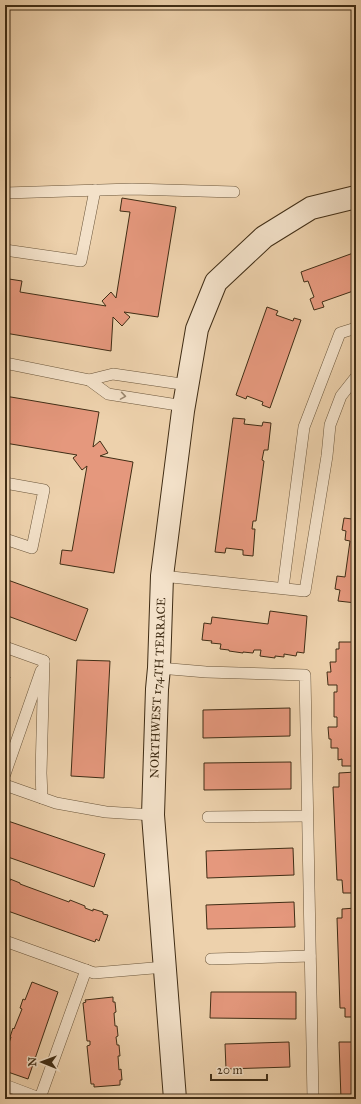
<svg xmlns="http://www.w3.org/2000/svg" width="361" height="1104" font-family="'IM FELL Great Primer',serif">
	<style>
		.building { fill: #e5987d; stroke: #402d15 }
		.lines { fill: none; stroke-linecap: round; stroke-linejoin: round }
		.lane-casing { stroke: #6b563b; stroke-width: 12 }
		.secondary-casing { stroke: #402d15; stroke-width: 24 }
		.lane { stroke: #f3e1c9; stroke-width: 11 }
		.secondary { stroke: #f3e1c9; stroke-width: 22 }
		.oneway { stroke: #9a876f }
		.labels { text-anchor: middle; stroke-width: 3; stroke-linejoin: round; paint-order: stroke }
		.street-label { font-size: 12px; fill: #402d15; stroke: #f3e1c9 }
	</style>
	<rect width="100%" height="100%" fill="#edd1ac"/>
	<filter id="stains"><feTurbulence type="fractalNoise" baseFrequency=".005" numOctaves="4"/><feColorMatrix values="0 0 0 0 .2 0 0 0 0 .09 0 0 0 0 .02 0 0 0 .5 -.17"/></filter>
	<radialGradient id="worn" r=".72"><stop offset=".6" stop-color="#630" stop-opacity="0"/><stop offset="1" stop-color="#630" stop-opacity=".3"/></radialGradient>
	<g class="building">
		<polygon points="346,5 356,5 356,8 346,6"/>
		<polygon points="122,198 176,207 158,317 124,312 130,317 122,326 113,317 111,351 5,333 5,300 9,279 22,281 20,292 106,306 102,301 111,292 116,298 130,212 120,211"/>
		<polygon points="356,252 356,290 322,302 324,307 314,310 310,299 314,297 308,281 304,282 301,272"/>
		<polygon points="267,307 278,311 276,315 293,321 294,318 301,320 270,408 262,405 263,402 247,396 246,399 236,395"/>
		<polygon points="5,396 99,412 93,447 100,441 108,453 100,456 133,462 114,573 60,564 62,550 72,551 87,466 82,470 73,458 77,455 5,443"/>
		<polygon points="233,418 245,419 244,424 262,426 263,422 271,423 268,450 264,450 262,460 264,461 256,521 253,521 252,529 255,529 253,556 243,555 243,550 226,548 225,553 215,552"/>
		<polygon points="356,492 356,603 338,601 340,590 335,589 337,576 345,577 350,541 345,540 346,531 342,530 344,518 352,519"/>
		<polygon points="5,579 88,609 76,641 5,615"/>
		<polygon points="270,611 307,616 304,653 297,652 296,656 284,654 284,657 275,656 275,658 260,656 261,650 254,650 253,653 243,652 243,653 229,651 229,650 220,649 221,644 211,643 212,641 202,640 204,623 211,624 212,617 268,624"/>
		<polygon points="339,642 355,642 356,648 356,766 342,766 342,759 338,760 338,748 331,748 331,739 329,739 328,727 337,727 337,717 334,717 334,692 337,692 337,685 328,685 327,672 331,672 330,662 336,662 336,649 339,649"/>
		<polygon points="77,660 110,661 104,778 71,776"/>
		<polygon points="5,675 10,677 5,692"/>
		<polygon points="290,708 290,736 203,738 203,710"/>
		<polygon points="291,762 291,789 204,790 204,763"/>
		<polygon points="356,772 356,893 343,893 342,880 337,880 333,787 339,787 339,773"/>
		<polygon points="5,820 105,854 94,887 5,856"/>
		<polygon points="293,848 294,875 207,878 206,851"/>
		<polygon points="5,879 10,881 10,879 20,883 20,884 69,902 70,900 85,906 85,908 93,911 93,909 103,912 103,914 108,915 99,941 96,939 95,942 5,910"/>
		<polygon points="294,902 295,927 207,929 206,905"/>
		<polygon points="356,908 356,1017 345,1017 345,1008 340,1008 337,918 342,918 342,909"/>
		<polygon points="5,972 9,973 5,983"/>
		<polygon points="32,982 58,992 28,1079 5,1071 5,1056 11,1037 10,1037 13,1028 14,1029 22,1009 20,1008 23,999 25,1000"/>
		<polygon points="211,992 296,992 296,1019 210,1018"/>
		<polygon points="113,997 113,1002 115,1002 116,1012 114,1013 115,1026 117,1026 118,1036 116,1037 117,1045 119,1045 120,1056 118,1056 119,1070 121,1069 122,1080 120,1080 120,1085 94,1087 94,1084 91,1084 87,1046 90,1045 90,1041 87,1041 83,1003 86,1002 85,1000"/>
		<polygon points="289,1042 290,1067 226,1069 225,1044"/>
		<polygon points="339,1042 356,1042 356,1099 341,1099"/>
	</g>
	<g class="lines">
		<g class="lane-casing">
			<g id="lane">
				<polyline points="5,193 132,189 234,192"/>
				<polyline points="5,250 81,261 95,190"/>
				<polyline points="5,363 89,380 108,394 184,406"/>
				<polyline points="89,380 113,374 188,385"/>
				<polyline points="5,483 44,490 32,548 5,539"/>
				<polyline points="162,576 305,591 327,456 330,425 341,396 356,377"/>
				<polyline points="283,588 304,427 340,333 356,328"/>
				<polyline points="5,647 44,661"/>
				<polyline points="159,668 206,672 305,675 313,1099"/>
				<polyline points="5,774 41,671"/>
				<polyline points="5,785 56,803 106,812 153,815"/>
				<polyline points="42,798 41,773 44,661"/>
				<polyline points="208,817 307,816"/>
				<polyline points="5,941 94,973 165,967"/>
				<polyline points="211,959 310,956"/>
				<polyline points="5,1085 42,1099"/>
				<polyline points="40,1098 86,970"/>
			</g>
		</g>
		<g class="secondary-casing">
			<g id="secondary">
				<path id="s1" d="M175,1099L153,815L157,689L159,668L162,576L183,411L197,329L216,282L264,237L311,208L356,197"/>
			</g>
		</g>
		<use href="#lane" class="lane"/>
		<use href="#secondary" class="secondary"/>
	</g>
	<defs><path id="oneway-chevron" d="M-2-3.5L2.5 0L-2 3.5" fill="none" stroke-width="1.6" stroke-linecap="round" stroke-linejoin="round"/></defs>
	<use class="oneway" href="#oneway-chevron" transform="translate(123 396) rotate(9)"/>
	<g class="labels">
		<g class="street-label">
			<text dy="4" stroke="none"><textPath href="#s1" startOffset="412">NORTHWEST 174TH TERRACE</textPath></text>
		</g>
	</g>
	<rect width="361" height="1104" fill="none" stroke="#edd1ac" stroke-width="20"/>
	<rect x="6" y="6" width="349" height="1092" fill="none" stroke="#402d15" stroke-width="2"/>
	<rect x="10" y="10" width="341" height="1084" fill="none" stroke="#402d15"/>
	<g transform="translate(42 1062) rotate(271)" stroke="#f3e1c9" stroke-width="3" paint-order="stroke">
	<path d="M0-3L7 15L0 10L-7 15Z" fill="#402d15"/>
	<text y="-6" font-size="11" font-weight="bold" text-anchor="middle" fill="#402d15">N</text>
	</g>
	<path d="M211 1074v6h56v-6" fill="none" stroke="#402d15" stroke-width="2"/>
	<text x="217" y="1074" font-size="12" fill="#402d15" stroke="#f3e1c9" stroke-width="3" paint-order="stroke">20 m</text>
	<rect width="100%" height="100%" filter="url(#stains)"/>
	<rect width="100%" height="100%" fill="url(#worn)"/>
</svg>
